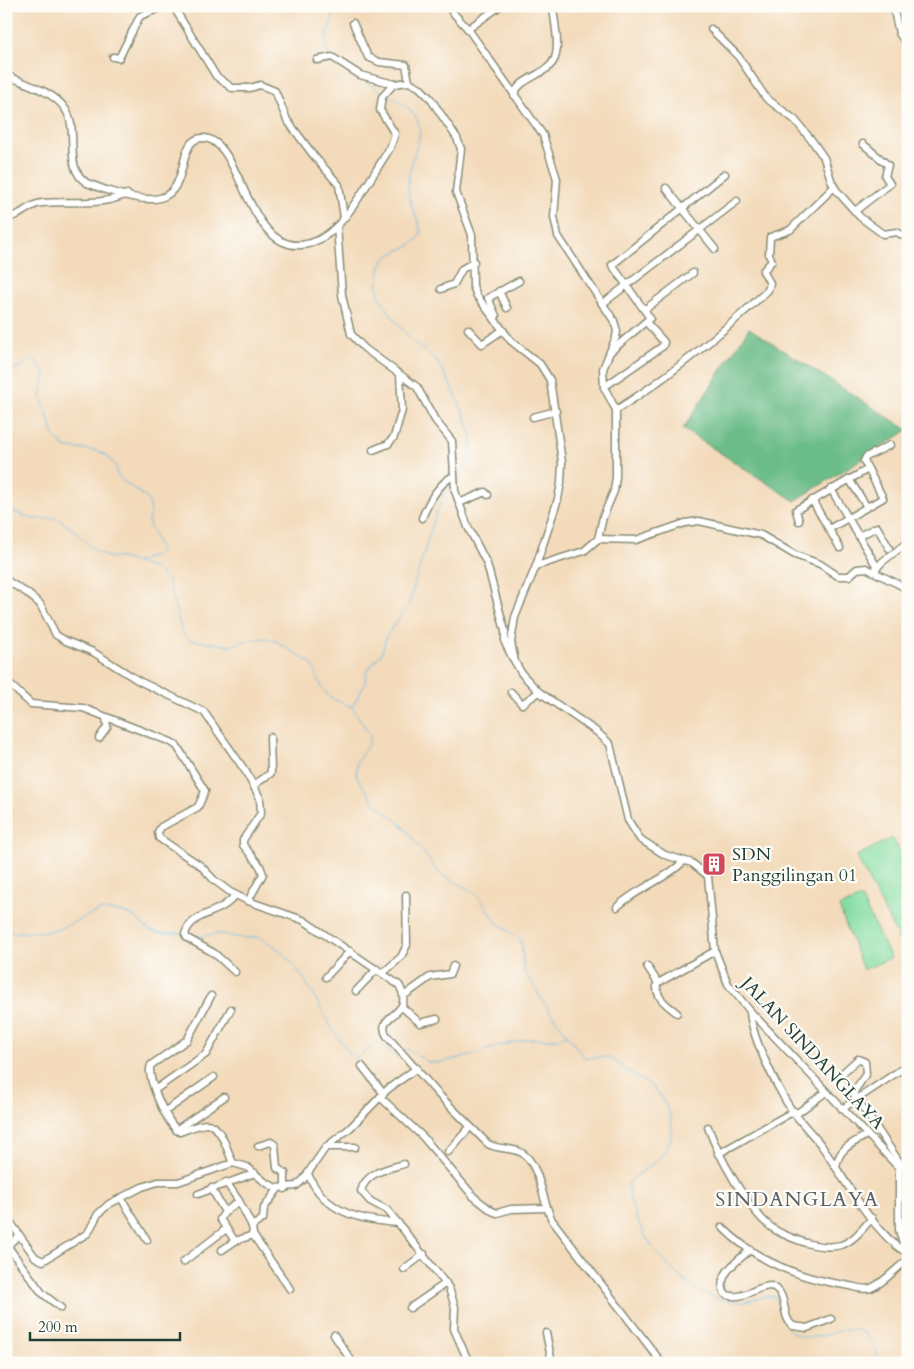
<svg xmlns="http://www.w3.org/2000/svg" width="914" height="1369" font-family="Cardo,serif">
	<style>
		.green { fill: #84dda2; stroke: #528d6b }
		.forest { fill: #6bbc88; stroke: #457c5e }
		.lines { fill: none; stroke-linecap: round; stroke-linejoin: round }
		.stream { stroke: #69bbe5; stroke-width: 1 }
		.minor-casing { stroke: #898c77; stroke-width: 9 }
		.minor { stroke: #fff; stroke-width: 6 }
		.labels { text-anchor: middle; stroke-width: 4.5; stroke-linejoin: round; paint-order: stroke }
		.poi-label { font-size: 18px; fill: #1f3d34; stroke: #fdfcf7; text-anchor: start }
		.street-label { font-size: 18px; fill: #1f3d34; stroke: #fdfcf7 }
		.quarter-label { font-size: 20px; letter-spacing: 1px; fill: #5c6268; stroke: #fdfcf7 }
	</style>
	<rect width="100%" height="100%" fill="#fdfcf7"/>
	<filter id="ink" filterUnits="userSpaceOnUse"><feTurbulence type="fractalNoise" baseFrequency=".02" numOctaves="2"/><feDisplacementMap in="SourceGraphic" scale="10" xChannelSelector="R" yChannelSelector="G"/><feConvolveMatrix kernelMatrix="1 2 1 2 8 2 1 2 1" color-interpolation-filters="sRGB"/></filter>
	<filter id="wash" filterUnits="userSpaceOnUse"><feTurbulence type="fractalNoise" baseFrequency=".0096" numOctaves="4" result="noise"/><feDisplacementMap in="SourceGraphic" scale="20" xChannelSelector="R" yChannelSelector="G"/><feGaussianBlur stdDeviation="1.12" result="paint"/><feColorMatrix in="noise" values="0 0 0 0 0 0 0 0 0 0 0 0 0 0 0 0 0 1.4 0 .05"/><feComposite in="paint" operator="in"/></filter>
	<g filter="url(#wash)">
		<rect width="100%" height="100%" fill="#f3daba"/>
		<g class="green">
			<polygon points="892,838 908,863 908,957 856,856"/>
			<polygon points="861,898 891,958 863,970 839,907"/>
		</g>
		<polygon class="forest" points="749,328 908,430 795,501 683,429"/>
		<g class="lines">
			<g class="stream">
				<polyline points="328,55 325,41 337,6"/>
				<polyline points="334,62 383,93"/>
				<path d="M387,95C445,124 408,143 408,189C408,204 419,218 421,233C411,256 382,244 379,275C378,281 377,288 379,294C380,302 407,336 414,343C421,348 429,352 435,359C446,372 472,426 472,442C471,455 465,471 457,480"/>
				<polyline points="6,364 13,369 24,365 30,359 37,362 45,373 41,397 55,438 66,448 94,450 106,455 116,466 117,474 123,481 144,496 149,502 151,512 148,521 160,550 156,555 137,562"/>
				<path d="M6,509L33,519L56,518L71,528L96,551L107,557L122,558L155,569L168,581L182,633L189,640L232,646L245,641L265,638L276,641L312,664L322,688L330,698L352,707L370,735L369,743L357,762L356,775L374,802L404,827L439,873L477,894L497,923L521,940L524,971L548,1009L584,1057C592,1059 595,1056 603,1057C612,1057 622,1067 629,1072C636,1078 645,1081 652,1087C670,1103 679,1132 664,1153C654,1165 640,1172 628,1182C630,1234 685,1303 741,1302C753,1302 762,1295 775,1296C780,1307 783,1327 793,1333C824,1352 865,1297 880,1363"/>
				<polyline points="352,707 364,686 367,671 381,654 387,635 408,606 435,516 445,494 453,485"/>
				<polyline points="6,933 54,931 101,910 121,912 134,916 150,931 160,933 184,933"/>
				<path d="M188,934C203,938 201,936 214,934C228,933 241,941 257,937C294,950 312,994 330,1025C337,1037 346,1048 355,1059L379,1042L396,1057L400,1054"/>
				<polyline points="403,1051 407,1049 428,1062 437,1063 474,1055 495,1047 528,1039 556,1039 567,1035"/>
				<polyline points="6,1350 16,1363"/>
			</g>
		</g>
	</g>
	<g filter="url(#ink)">
		<g class="lines">
			<g class="minor-casing">
				<g id="minor">
					<polyline points="173,6 216,76 232,88 250,88 260,85 275,91 287,120 314,156 339,185 344,218"/>
					<polyline points="447,6 468,29 543,135 557,179 554,217 558,236 614,321 617,331 616,337 603,369 604,387 616,410 616,477 614,491 603,517 598,539 584,551 536,566"/>
					<polyline points="893,6 899,33 908,46"/>
					<polyline points="353,23 368,57 379,62 406,65 409,82"/>
					<polyline points="468,29 500,6"/>
					<polyline points="711,29 738,56 766,98 795,120 813,142 824,158 832,183 837,191 860,217 883,234 897,232 908,239"/>
					<polyline points="113,57 119,58 140,16 165,6"/>
					<polyline points="317,60 332,57 360,75 394,84"/>
					<path d="M6,75C25,84 50,90 63,106C82,128 61,167 87,183C104,190 142,203 160,198C191,190 176,139 202,138C241,136 245,249 301,245C314,244 327,236 337,226C355,208 375,171 390,148L395,134L380,110L382,97L394,84L409,82L419,87L430,98L457,138L461,149L456,192L472,235L473,286L477,296L511,341L540,364L550,380L562,462L561,483L558,499L536,566L515,617L511,642L515,662L522,674L539,692L597,732L610,744L628,820L640,839L665,855L692,863L708,876L715,951L728,984L750,1011L899,1168V1230L908,1260C895,1268 886,1282 871,1288C864,1291 853,1286 845,1285C798,1278 756,1261 722,1227"/>
					<path d="M514,95C520,76 548,76 555,58C560,43 554,22 553,6"/>
					<polyline points="666,188 715,249"/>
					<polyline points="855,211 890,184 885,176 888,165 863,144"/>
					<path d="M6,216C21,219 27,204 42,203C71,200 100,207 127,194"/>
					<polyline points="337,226 342,295 351,334 364,348 417,387 435,420 452,441 455,491 468,527 487,564 505,631 505,643 513,659"/>
					<polyline points="441,289 454,284 462,269 474,262"/>
					<polyline points="499,291 507,308"/>
					<polyline points="602,304 737,201"/>
					<polyline points="644,310 693,273"/>
					<polyline points="495,318 496,316 488,298 519,281"/>
					<polyline points="468,329 482,344 503,330"/>
					<polyline points="610,352 650,318 612,265 725,174"/>
					<polyline points="604,387 663,346 664,342 646,322"/>
					<path d="M616,410C671,376 721,334 768,290L770,283L763,271L772,261L769,255L770,237L790,230L834,187"/>
					<polyline points="533,417 556,411"/>
					<polyline points="373,450 388,444 394,437 402,410 400,375"/>
					<polyline points="849,479 867,507"/>
					<polyline points="831,489 877,567"/>
					<polyline points="812,500 840,548"/>
					<polyline points="459,503 485,492 488,495"/>
					<path d="M422,518C428,503 437,485 453,476"/>
					<polyline points="799,521 796,510 868,469"/>
					<polyline points="829,529 883,498 864,461 866,457 890,445"/>
					<polyline points="859,536 877,527 889,548"/>
					<polyline points="598,539 636,540 685,523 699,521 761,535 795,555 820,564 838,576 849,576 857,569 866,568 908,589"/>
					<polyline points="876,569 882,562 908,542"/>
					<polyline points="6,580 27,593 40,604 56,635 66,641 93,652 139,681 204,712 246,772 260,798 261,813 243,840 243,845 260,866 263,874 248,901"/>
					<path d="M6,681L31,704L83,708L171,742L177,746L205,791L198,807L161,827L158,832L159,838L201,866L214,880L230,892L248,901L303,920L399,985C417,1017 373,1013 387,1036L439,1095L488,1144C498,1150 512,1147 522,1153C540,1164 542,1201 552,1220L662,1363"/>
					<polyline points="511,692 522,704 539,692"/>
					<polyline points="99,738 107,727 106,717"/>
					<polyline points="254,785 271,773 270,737"/>
					<path d="M617,907C637,888 664,881 684,861"/>
					<polyline points="647,966 658,983 715,951"/>
					<path d="M235,972L214,953L187,938L185,934C192,911 222,915 235,895"/>
					<polyline points="383,973 401,957 407,945 406,895"/>
					<polyline points="326,977 350,951"/>
					<path d="M657,983C655,998 667,1005 677,1013"/>
					<polyline points="356,991 377,969"/>
					<polyline points="405,995 430,977 450,974 453,966"/>
					<path d="M211,996L187,1040L151,1065C145,1075 168,1127 180,1132C188,1129 199,1124 207,1124C221,1124 228,1153 233,1163"/>
					<polyline points="402,1007 420,1023 437,1019"/>
					<path d="M750,1011C751,1036 774,1081 787,1103C796,1118 810,1131 821,1145C843,1176 873,1232 904,1251"/>
					<polyline points="362,1066 383,1093"/>
					<polyline points="838,1077 858,1059 865,1062 866,1074 853,1093 902,1166"/>
					<polyline points="156,1089 206,1054 231,1009"/>
					<polyline points="380,1097 423,1137 474,1197 492,1211 497,1213 511,1209 546,1208"/>
					<polyline points="842,1109 908,1065"/>
					<polyline points="164,1112 214,1077"/>
					<polyline points="796,1114 826,1092"/>
					<path d="M708,1127C718,1155 748,1210 771,1227C781,1235 795,1239 806,1243C817,1246 830,1248 841,1245C854,1241 863,1228 872,1218"/>
					<polyline points="176,1130 224,1097"/>
					<polyline points="258,1146 271,1142 275,1145 277,1168 285,1173 285,1189"/>
					<polyline points="326,1147 355,1147"/>
					<polyline points="448,1152 470,1127"/>
					<polyline points="718,1154 794,1111"/>
					<path d="M836,1167C839,1148 851,1144 867,1135"/>
					<path d="M308,1174C325,1213 359,1220 398,1223L449,1288L455,1307L454,1329L469,1363"/>
					<polyline points="226,1182 239,1201"/>
					<polyline points="211,1188 225,1212 239,1201 252,1226 253,1235 290,1289"/>
					<polyline points="198,1194 255,1173"/>
					<polyline points="121,1198 147,1240"/>
					<polyline points="225,1212 220,1219 235,1241 253,1235"/>
					<polyline points="6,1216 35,1257 43,1261 88,1233 98,1214 109,1204 142,1187 158,1182 178,1182 233,1163 247,1167 265,1182 276,1188 296,1186 303,1180 326,1147 350,1128 388,1089 417,1068"/>
					<path d="M398,1223L387,1210L370,1201L361,1191C366,1172 387,1169 404,1164"/>
					<polyline points="252,1226 263,1219 264,1208 278,1189"/>
					<polyline points="19,1236 10,1243 9,1248 42,1293 61,1308"/>
					<polyline points="222,1250 235,1241"/>
					<path d="M749,1251C737,1261 715,1276 725,1294C742,1302 755,1286 771,1286C789,1292 780,1316 793,1326L807,1328L831,1319"/>
					<polyline points="183,1262 226,1229"/>
					<polyline points="404,1269 424,1254"/>
					<polyline points="410,1308 446,1283"/>
					<polyline points="546,1333 552,1363"/>
					<polyline points="334,1335 353,1363"/>
				</g>
			</g>
			<use href="#minor" class="minor"/>
		</g>
	</g>
	<defs>
		<g id="building-square" transform="scale(1.25)"><rect x="-9" y="-9" width="18" height="18" rx="4" fill="#d1495b" stroke="#fdfcf7"/><path d="M-4-6H4V6H1V3H-1V6H-4ZM-2.5-4.3h1.7v1.8h-1.7ZM.8-4.3h1.7v1.8H.8ZM-2.5-1h1.7V.8h-1.7ZM.8-1h1.7V.8H.8Z" fill="#fff"/></g>
	</defs>
	<g fill-rule="evenodd">
		<use href="#building-square" x="714" y="864"/>
	</g>
	<g class="labels">
		<g class="poi-label">
			<text x="732" y="860">SDN<tspan x="732" dy="21">Panggilingan 01</tspan></text>
		</g>
		<g class="street-label">
			<text transform="translate(813 1053) rotate(47)" y="6">JALAN SINDANGLAYA</text>
		</g>
		<g class="quarter-label">
			<text x="797" y="1206">SINDANGLAYA</text>
		</g>
	</g>
	<rect width="914" height="1369" fill="none" stroke="#fdfcf7" stroke-width="25"/>
	<path d="M30 1332v8h150v-8" fill="none" stroke="#1f3d34" stroke-width="2.5"/>
	<text x="38" y="1332" font-size="15" fill="#1f3d34" stroke="#fdfcf7" stroke-width="4" paint-order="stroke">200 m</text>
</svg>
